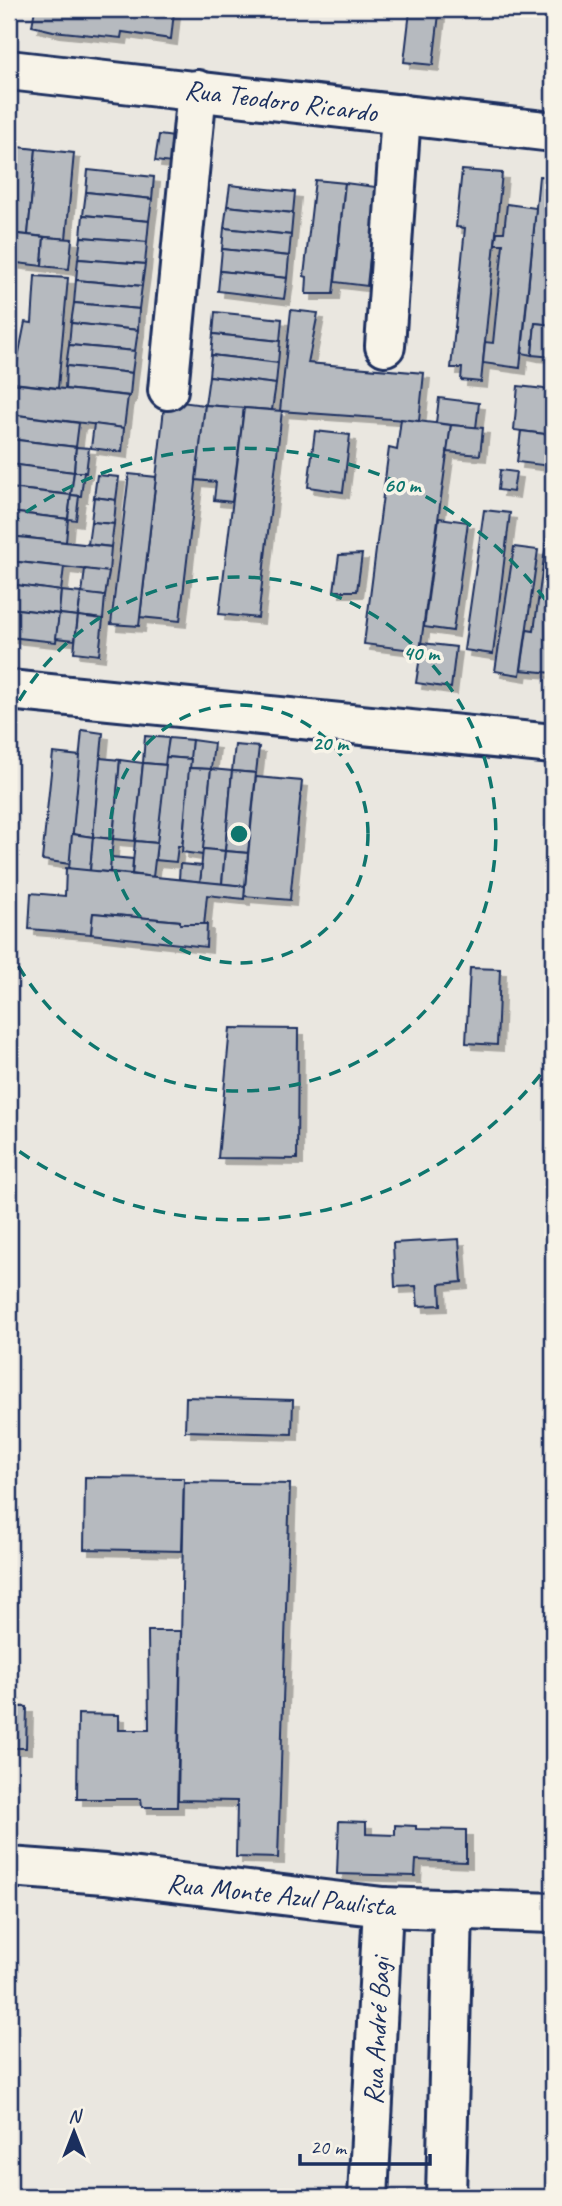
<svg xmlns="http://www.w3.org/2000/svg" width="562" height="2206" font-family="Caveat,sans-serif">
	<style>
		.building { fill: #b6babf; stroke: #1b2f5e; stroke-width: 2; filter: url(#shadow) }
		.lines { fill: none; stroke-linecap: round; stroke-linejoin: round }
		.minor-casing { stroke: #1b2f5e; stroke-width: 44 }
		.minor { stroke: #f7f3e8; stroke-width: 38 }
		.ring { fill: none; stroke: #0f766e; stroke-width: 3.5; stroke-dasharray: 12 9 }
		.labels { text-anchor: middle; stroke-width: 7; stroke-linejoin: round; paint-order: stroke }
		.street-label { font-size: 28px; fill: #1b2f5e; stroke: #f7f3e8 }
		.centre { fill: #0f766e; stroke: #f7f3e8; stroke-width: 3.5 }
		.ring-label { font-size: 21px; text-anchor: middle; font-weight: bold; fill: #0f766e; stroke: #f7f3e8; stroke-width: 7; stroke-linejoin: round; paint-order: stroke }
	</style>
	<defs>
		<filter id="shadow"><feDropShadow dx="6" dy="6" stdDeviation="0" flood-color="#0004"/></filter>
	</defs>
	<rect width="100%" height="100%" fill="#eae7e0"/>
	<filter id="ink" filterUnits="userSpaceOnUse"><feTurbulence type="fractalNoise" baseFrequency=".0143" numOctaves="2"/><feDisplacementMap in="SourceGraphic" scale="14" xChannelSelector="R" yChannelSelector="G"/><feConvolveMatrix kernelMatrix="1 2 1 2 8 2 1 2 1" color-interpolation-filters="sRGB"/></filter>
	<g filter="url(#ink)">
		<g class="building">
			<polygon points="35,9 147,9 174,12 171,39 122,32 121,38 53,31 32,26"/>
			<polygon points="410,11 439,14 433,65 404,62"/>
			<polygon points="159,135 182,138 179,164 155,161"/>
			<polygon points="9,146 36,149 28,235 9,233"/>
			<polygon points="36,149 74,153 66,239 28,235"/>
			<polygon points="88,170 154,177 152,199 86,192"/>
			<polygon points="462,170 502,173 481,382 461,380 462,368 451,368 465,228 456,227"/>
			<polygon points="539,176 553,177 553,325 535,323 532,355 522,353"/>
			<polygon points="315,180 345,183 333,294 306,294 307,277 304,276"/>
			<polygon points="345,183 376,187 374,211 381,212 378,240 372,239 367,286 335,282"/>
			<polygon points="230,185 295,192 293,213 227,206"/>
			<polygon points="86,192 152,199 149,221 83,215"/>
			<polygon points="507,204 536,208 520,368 483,363 485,342 493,343 503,244 495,244 497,232 504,232"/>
			<polygon points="227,206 293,213 291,235 224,228"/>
			<polygon points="83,215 149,221 147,242 81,237"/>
			<polygon points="224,228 291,235 289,256 222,249"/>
			<polygon points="9,233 44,237 42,266 9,262"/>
			<polygon points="44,237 72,239 69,269 42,266"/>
			<polygon points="81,237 147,242 145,264 78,259"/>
			<polygon points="222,249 289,256 287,278 220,271"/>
			<polygon points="78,259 145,264 142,286 76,280"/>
			<polygon points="220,271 287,278 284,299 218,291"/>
			<polygon points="35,276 68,278 58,388 13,383 25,322 32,323"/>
			<polygon points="76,280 142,286 139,309 74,303"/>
			<polygon points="74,303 139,309 138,330 71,323"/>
			<polygon points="291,310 318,313 308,363 424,373 419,421 280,411"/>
			<polygon points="215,312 282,319 280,341 213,334"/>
			<polygon points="71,323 138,330 135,351 69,345"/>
			<polygon points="535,323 553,325 553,357 532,355"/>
			<polygon points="213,334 280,341 278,363 211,355"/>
			<polygon points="69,345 135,351 132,373 66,366"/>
			<polygon points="211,355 278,363 276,384 209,376"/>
			<polygon points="66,366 132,373 130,396 65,389"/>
			<polygon points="209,376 276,384 272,410 205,405"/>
			<polygon points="9,383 128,396 124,428 9,414"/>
			<polygon points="518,386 553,390 553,435 514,430"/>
			<polygon points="439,398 479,403 476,428 436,423"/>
			<polygon points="165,400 205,405 180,621 140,617"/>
			<polygon points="205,405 244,408 232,502 214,500 216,482 196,480"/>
			<polygon points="244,408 282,411 258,618 219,614"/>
			<polygon points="9,414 79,423 76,447 9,439"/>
			<polygon points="401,419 451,425 420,651 364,644 389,448 397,450"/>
			<polygon points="94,424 124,428 122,452 91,448"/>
			<polygon points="451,425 483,428 480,455 447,452"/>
			<polygon points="315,431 350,435 343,492 308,487"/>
			<polygon points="521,431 553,435 550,466 517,462"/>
			<polygon points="9,439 76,447 74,472 9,464"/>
			<polygon points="76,447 89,448 86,473 74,472"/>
			<polygon points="9,464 74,472 71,495 9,488"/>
			<polygon points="500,470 516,472 513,492 498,490"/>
			<polygon points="74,472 84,472 81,496 71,495"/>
			<polygon points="129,474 156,477 139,626 111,624"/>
			<polygon points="97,475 119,477 116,500 94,497"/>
			<polygon points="9,488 71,495 68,519 9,512"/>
			<polygon points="71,495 79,496 76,520 68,519"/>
			<polygon points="94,497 116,500 114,524 91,522"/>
			<polygon points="552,498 553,673 521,670 527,630 534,631"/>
			<polygon points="484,510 510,513 493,654 464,650"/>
			<polygon points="9,512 68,519 66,542 9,536"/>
			<polygon points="439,518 468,522 453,631 424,627"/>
			<polygon points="91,522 114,524 111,547 88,544"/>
			<polygon points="9,536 111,547 109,572 9,561"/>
			<polygon points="514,547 538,550 520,675 495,671"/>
			<polygon points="362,554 357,591 334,591 339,555"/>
			<polygon points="9,561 64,567 61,591 9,584"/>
			<polygon points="85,569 109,572 105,596 82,594"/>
			<polygon points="9,584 61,591 59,614 9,608"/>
			<polygon points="61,591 81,593 78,616 59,614"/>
			<polygon points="81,593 105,596 103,619 78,616"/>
			<polygon points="9,608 59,614 56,642 9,637"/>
			<polygon points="59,614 78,616 75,640 56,638"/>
			<polygon points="78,616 103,619 99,655 74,652"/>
			<polygon points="422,643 456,647 451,688 416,683"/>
			<polygon points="82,730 103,733 93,837 72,834"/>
			<polygon points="145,736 169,738 166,765 143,763"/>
			<polygon points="169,738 192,740 191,759 166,757"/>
			<polygon points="192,740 214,743 211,769 189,768"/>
			<polygon points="235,745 259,747 256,773 232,771"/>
			<polygon points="53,753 80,756 70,864 42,860"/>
			<polygon points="166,757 191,759 182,846 178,846 176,862 155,860"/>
			<polygon points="100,758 120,760 113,839 93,837"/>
			<polygon points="120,760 143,763 135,841 113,839"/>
			<polygon points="143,763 166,765 157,843 135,841"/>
			<polygon points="189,768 211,769 203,855 182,852"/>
			<polygon points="211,769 232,771 225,851 203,849"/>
			<polygon points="232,771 256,773 248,853 225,851"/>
			<polygon points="256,777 302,781 290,900 244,896"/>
			<polygon points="72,834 93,837 90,871 69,869"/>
			<polygon points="93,837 113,839 110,872 90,871"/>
			<polygon points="135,841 157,843 153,877 132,874"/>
			<polygon points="203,849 225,851 222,884 200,882"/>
			<polygon points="225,851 248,853 245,886 222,884"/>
			<polygon points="111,857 133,859 132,874 110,872"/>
			<polygon points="180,864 202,866 200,882 179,879"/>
			<polygon points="66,868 245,886 244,899 207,895 204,926 180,924 180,921 93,913 91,934 29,929 31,893 65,896"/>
			<polygon points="93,913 180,921 180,924 207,924 206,947 91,934"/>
			<polygon points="553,932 553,994 549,994"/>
			<polygon points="470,968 500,969 497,1045 466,1043"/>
			<polygon points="549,994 553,994 553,1058 545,1058"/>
			<polygon points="230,1028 298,1029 297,1159 218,1158"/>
			<polygon points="459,1239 462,1282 440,1284 441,1305 418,1306 416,1286 395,1287 393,1243"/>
			<polygon points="186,1397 293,1400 292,1434 185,1431"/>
			<polygon points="85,1477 184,1478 182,1551 84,1549"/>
			<polygon points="184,1482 290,1484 278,1858 236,1857 237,1801 178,1800"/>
			<polygon points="148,1631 181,1631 177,1807 142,1807 141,1799 77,1799 78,1714 119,1715 119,1730 149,1730"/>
			<polygon points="9,1694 13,1694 13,1700 19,1700 18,1707 27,1707 26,1748 9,1748"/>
			<polygon points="339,1821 366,1822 366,1834 395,1835 395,1825 416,1826 416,1829 466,1830 466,1862 416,1860 415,1876 337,1874"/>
		</g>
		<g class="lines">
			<g class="minor-casing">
				<g id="minor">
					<polyline points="9,70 553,132"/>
					<polyline points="385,346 401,114"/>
					<polyline points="168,390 197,90"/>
					<polyline points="9,690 553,744"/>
					<polyline points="9,1867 105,1874 383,1907 553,1913"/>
					<polyline points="368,2197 383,1907"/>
					<polyline points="446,2197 453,1909"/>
				</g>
			</g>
			<use href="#minor" class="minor"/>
		</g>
	</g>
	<g class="ring">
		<circle cx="239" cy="834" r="129"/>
		<path d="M9 719A257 257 0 1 1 9 949"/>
		<path d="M553 1058A386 386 0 0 1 9 1144M9 524A386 386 0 0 1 553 610"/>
	</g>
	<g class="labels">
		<g class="street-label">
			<text transform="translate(281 100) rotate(7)" y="10">Rua Teodoro Ricardo</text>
			<text transform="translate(281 1894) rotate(6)" y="10">Rua Monte Azul Paulista</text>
			<text transform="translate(376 2031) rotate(-87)" y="10">Rua André Bagi</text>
		</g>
	</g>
	<circle cx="239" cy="834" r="10" class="centre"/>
	<g class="ring-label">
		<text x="402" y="492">60 m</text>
		<text x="421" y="660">40 m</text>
		<text x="330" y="750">20 m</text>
	</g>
	<rect width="562" height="2206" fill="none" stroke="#f7f3e8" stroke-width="35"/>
	<rect x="18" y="18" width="527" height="2171" fill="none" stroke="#1b2f5e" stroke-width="2.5" filter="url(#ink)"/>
	<g transform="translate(74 2132)" stroke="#f7f3e8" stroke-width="5" paint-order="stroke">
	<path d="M0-5L12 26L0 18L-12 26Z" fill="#1b2f5e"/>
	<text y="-10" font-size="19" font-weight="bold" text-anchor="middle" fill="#1b2f5e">N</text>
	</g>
	<path d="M300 2154v10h130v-10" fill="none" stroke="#1b2f5e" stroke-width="3.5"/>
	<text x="310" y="2154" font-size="21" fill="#1b2f5e" stroke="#f7f3e8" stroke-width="5" paint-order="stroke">20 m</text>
</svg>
